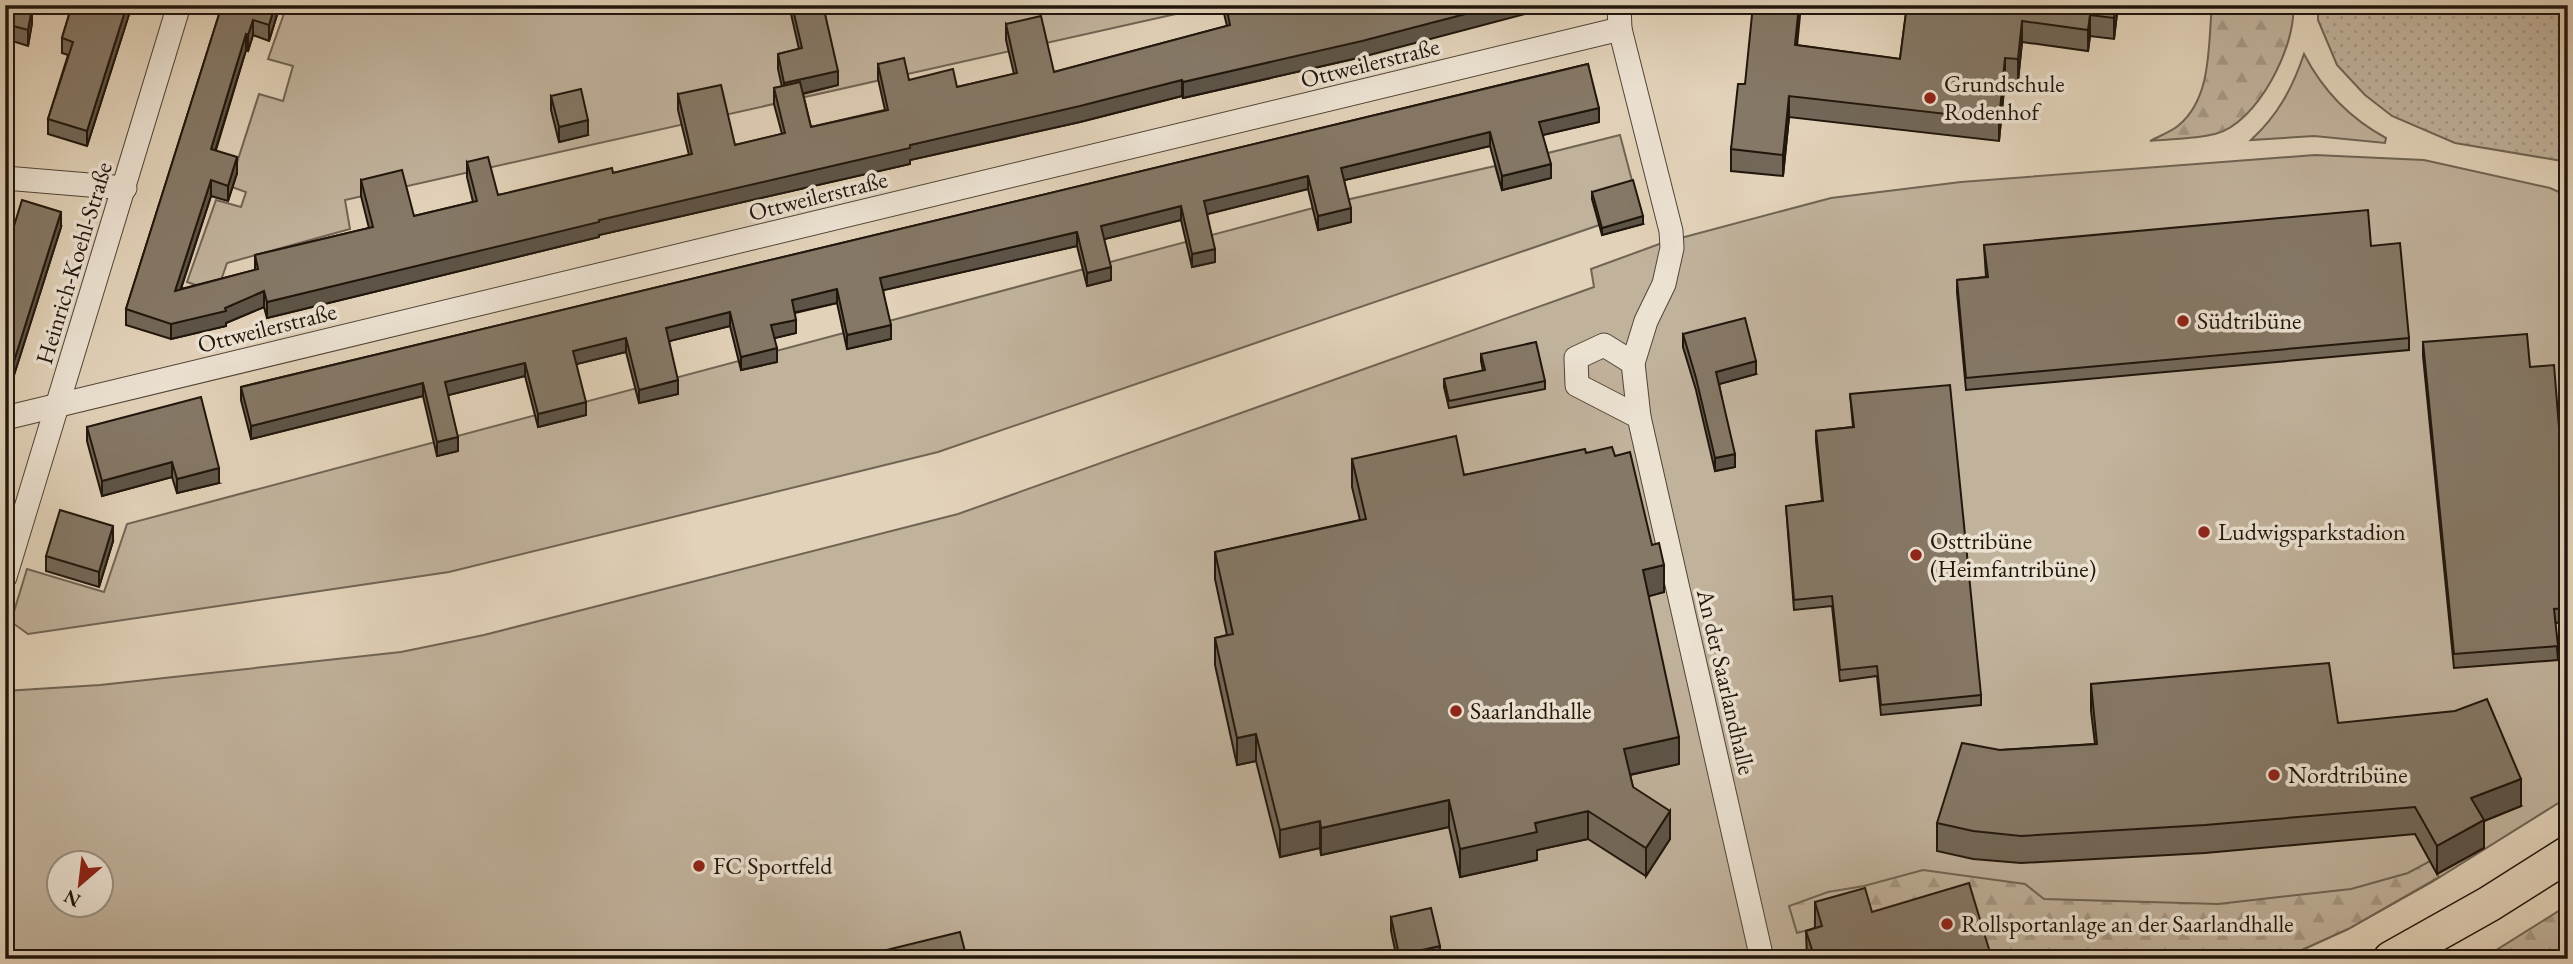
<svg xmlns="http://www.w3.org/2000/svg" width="2573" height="964" font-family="'EB Garamond',serif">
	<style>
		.green { fill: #c1b29c; stroke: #706454; stroke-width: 2; fill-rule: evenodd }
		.forest { fill: url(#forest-firs); stroke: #706454; stroke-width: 2 }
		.park { fill: url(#park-dots); stroke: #706454; stroke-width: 2 }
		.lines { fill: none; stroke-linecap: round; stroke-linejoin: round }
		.street-casing { stroke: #504537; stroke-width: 25 }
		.primary-casing { stroke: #20160c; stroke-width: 38 }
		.street { stroke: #ece2d2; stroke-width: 23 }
		.primary { stroke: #e2d2b9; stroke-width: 35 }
		.wall { fill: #726758; stroke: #20160c; stroke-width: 2 }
		.shaded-wall { fill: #5d5447; stroke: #20160c; stroke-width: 2 }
		.building { fill: #857866; stroke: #20160c; stroke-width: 2 }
		.poi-dot { fill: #8f2418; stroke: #ece2d2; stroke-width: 2.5 }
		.labels { text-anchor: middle; stroke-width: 7; stroke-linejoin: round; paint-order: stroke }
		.street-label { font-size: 24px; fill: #20160c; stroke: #ece2d2 }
		.poi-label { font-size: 24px; fill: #20160c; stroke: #ece2d2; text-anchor: start }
	</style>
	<defs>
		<pattern id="forest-firs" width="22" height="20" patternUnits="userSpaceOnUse" patternTransform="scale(1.75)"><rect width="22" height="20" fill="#c1b29c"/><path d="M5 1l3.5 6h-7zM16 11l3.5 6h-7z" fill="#a69885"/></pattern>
		<pattern id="park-dots" width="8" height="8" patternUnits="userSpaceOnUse" patternTransform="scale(1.75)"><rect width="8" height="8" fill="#c1b29c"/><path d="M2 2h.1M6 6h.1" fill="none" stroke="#a69885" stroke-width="1.8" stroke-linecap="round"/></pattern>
	</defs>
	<rect width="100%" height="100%" fill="#e2d2b9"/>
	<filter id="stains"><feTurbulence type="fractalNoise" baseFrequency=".00286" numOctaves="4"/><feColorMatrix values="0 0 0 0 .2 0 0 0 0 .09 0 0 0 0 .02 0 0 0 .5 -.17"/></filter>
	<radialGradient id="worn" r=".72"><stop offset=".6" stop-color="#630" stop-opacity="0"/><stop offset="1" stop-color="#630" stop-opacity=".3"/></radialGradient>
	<g class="green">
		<polygon points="287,5 1216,5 345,200 350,229 227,263 217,292 187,282 216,200 241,207 246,192 232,187 234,172 259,94 283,101 293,66 268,59"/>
		<path d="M2304,54C2323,91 2349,118 2386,138L2385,143L2314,136L2251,140C2278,115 2292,89 2304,54Z"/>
		<polygon points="1620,135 1640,211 938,452 449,572 28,634 14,624 12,618 27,569 104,592 127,524 1313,208 1318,229 1346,200 1495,166 1502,190 1544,154"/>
		<path d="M2315,155L2424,160L2550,188L2568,196V797L2432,882L2348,929L2282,959H5V691L100,685L401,652L484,635L958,514L1594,287L1591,269L1662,243L1831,198L1961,182ZM60,862H102V904H60Z"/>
	</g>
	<g class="forest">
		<path d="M2212,5H2293C2297,45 2257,124 2215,134C2194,139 2171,139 2150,141C2159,136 2171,132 2179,125C2212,97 2208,46 2212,5Z"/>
		<polygon points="2430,861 2439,877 2348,929 2282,959 1984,959 1964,888 1797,933 1789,906 1828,892 1864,886 1923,870 2025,884 2044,899 2218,904 2351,889 2408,873"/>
		<polygon points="2568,905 2568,959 2482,959"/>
	</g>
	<polygon class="park" points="2318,5 2568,5 2568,162 2455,143 2392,116 2365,95 2337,65 2318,20"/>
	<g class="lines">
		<g class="street-casing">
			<g id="street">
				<polyline points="1619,5 1620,29 1671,231 1672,248 1664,284 1646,321 1633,363 1639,417 1762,959"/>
				<polyline points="5,178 125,188"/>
				<polyline points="1633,363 1604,345 1576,358 1577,385 1639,417"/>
				<polyline points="5,418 1620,29"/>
				<polyline points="5,577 179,5"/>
			</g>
		</g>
		<g class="primary-casing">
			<polyline id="primary" points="2391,959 2489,904 2568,854"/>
		</g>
		<use href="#street" class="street"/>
		<use href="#primary" class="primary"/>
	</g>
	<g class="wall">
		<polygon points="5,5 32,23 28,46 6,39"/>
		<polygon points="72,5 132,5 87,146 48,134 48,119 68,55 62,53 62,38"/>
		<polygon points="222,5 280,5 269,41 253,35 248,51 246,50 216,150 237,173 228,201 211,196 181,289 255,270 255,255 369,228 361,196 361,180 414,216 473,202 467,177 467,162 498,195 613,173 689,155 678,110 678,94 735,145 782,134 774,104 774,88 782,87 778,69 778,54 799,49 789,5 823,5 838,85 803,94 811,127 885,110 878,79 878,64 909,80 957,87 1014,74 1006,40 1006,24 1054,72 1227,26 1222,5 1279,5 1281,13 1362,57 1183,98 1182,96 1080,122 910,160 910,164 599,235 599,237 267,318 264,307 226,323 226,326 171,339 126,325 126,309"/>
		<polygon points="1907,5 2118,5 2114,39 2090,36 2088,51 2022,42 2018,81 2005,79 1999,141 1789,117 1783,176 1731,171 1731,149 1745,84 1797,45 1900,59"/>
		<polygon points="1588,64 1599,122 1542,135 1551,178 1502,190 1490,146 1344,180 1351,222 1318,230 1308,189 1207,214 1215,262 1192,267 1181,220 1104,239 1111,280 1087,286 1077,246 883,290 891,339 847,349 837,303 795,313 796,333 774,338 777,362 741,370 730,326 669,341 678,394 639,403 626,352 576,364 586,415 538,427 525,376 448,395 458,451 437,456 423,396 251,439 241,400 241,387"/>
		<polygon points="5,95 11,110 9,139 5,138"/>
		<polygon points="551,96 588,135 559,142 551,110"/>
		<polygon points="1592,192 1643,224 1602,235 1592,199"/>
		<polygon points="61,227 14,375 5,372 5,255"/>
		<polygon points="1984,245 2371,246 2409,338 2409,350 1966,390 1957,292 1957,280 1986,277"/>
		<polygon points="1683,334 1756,374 1719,384 1735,467 1715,471 1696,390 1683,347"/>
		<polygon points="2423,342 2530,367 2568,510 2568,622 2555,623 2558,660 2454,668 2423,356"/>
		<polygon points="1481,354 1545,381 1545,389 1449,408 1444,387 1444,379 1483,371 1481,361"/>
		<polygon points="1850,394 1981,695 1981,705 1881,715 1877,676 1840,681 1832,606 1794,610 1786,506 1822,501 1816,441 1816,431 1853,427"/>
		<polygon points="87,427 219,483 177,493 172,477 102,496 87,441"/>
		<polygon points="1586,453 1615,456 1652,545 1664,592 1648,596 1679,764 1630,775 1633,787 1670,839 1646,876 1588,839 1537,850 1537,860 1460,877 1449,827 1321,855 1320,848 1280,857 1256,761 1237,765 1215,665 1215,638 1227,635 1215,579 1215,552 1360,520 1352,487 1352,459 1464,475"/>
		<polygon points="113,541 99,587 46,571 46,556"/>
		<polygon points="2091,684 2338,723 2521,806 2484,821 2484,848 2437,874 2415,834 2205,853 2021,863 1973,859 1937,851 1937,823 2000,750 2095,744 2091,711"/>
		<polygon points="1815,902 1992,959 1807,959 1806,931 1815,928"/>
		<polygon points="1391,917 1440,959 1397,959 1391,931"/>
	</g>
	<g class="shaded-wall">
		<polygon points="127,5 132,5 87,146 87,131"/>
		<polygon points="275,5 280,5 269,41 269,25"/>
		<polygon points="1500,5 1559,5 1362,57 1183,98 1183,82"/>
		<polygon points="1799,5 1801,5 1795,67 1795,45"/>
		<polygon points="2116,5 2118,5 2114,39 2114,18"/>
		<polygon points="32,8 32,23 28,46 28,30"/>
		<polygon points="2090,15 2090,36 2088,51 2088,30"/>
		<polygon points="253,20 253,35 248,51 248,35"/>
		<polygon points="2022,21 2022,42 2018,81 2018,59"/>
		<polygon points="246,34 246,50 211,164 211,149"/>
		<polygon points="2005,58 2005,79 1999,141 1999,120"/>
		<polygon points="838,71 838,85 784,98 784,83"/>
		<polygon points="1182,80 1182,96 1080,122 910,160 910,164 599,235 599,237 267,318 267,302 599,220 910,145"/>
		<polygon points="11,96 11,110 9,139 9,124"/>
		<polygon points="1789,96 1789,117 1783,176 1783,155"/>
		<polygon points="1599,108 1599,122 1539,136 1539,122"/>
		<polygon points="588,120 588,135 559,142 559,127"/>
		<polygon points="1490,132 1490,146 1341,181 1341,168"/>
		<polygon points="237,157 237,173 228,201 228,186"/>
		<polygon points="1551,164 1551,178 1502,190 1502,176"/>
		<polygon points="1308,176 1308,189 1204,215 1204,201"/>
		<polygon points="211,180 211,196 175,306 175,291"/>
		<polygon points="1181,206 1181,220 1101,240 1101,226"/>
		<polygon points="1351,208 1351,222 1318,230 1318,216"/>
		<polygon points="61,212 61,227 14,375 14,361"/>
		<polygon points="1643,216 1643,224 1602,235 1602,228"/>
		<polygon points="1077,232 1077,246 880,291 880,278"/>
		<polygon points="1215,249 1215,262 1192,267 1192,254"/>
		<polygon points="1111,267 1111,280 1087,286 1087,273"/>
		<polygon points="837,289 837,303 792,313 792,300"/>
		<polygon points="264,291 264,307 226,323 226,326 171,339 171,324 225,308"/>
		<polygon points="730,312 730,326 666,342 666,328"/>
		<polygon points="796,320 796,333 771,339 771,325"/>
		<polygon points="891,325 891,339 847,349 847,335"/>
		<polygon points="626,338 626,352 573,365 573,351"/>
		<polygon points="777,348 777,362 741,370 741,357"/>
		<polygon points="1756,361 1756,374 1716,385 1716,372"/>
		<polygon points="525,363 525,376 445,396 445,382"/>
		<polygon points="678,380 678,394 639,403 639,390"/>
		<polygon points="423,383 423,396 251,439 251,426"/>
		<polygon points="586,402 586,415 538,427 538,414"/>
		<polygon points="458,437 458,451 437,456 437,442"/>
		<polygon points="1735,454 1735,467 1715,471 1715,458"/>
		<polygon points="172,462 172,477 102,496 102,481"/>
		<polygon points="219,468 219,483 177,493 177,479"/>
		<polygon points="113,526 113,541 99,587 99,572"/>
		<polygon points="1664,565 1664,592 1643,598 1643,570"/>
		<polygon points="1256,734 1256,761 1237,765 1237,738"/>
		<polygon points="1679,737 1679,764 1624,776 1624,749"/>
		<polygon points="2521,779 2521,806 2484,821 2484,848 2437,874 2437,846 2471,798"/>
		<polygon points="1449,800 1449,827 1321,855 1321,828"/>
		<polygon points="1588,811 1588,839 1537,850 1537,860 1460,877 1460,849 1535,823"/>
		<polygon points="1670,811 1670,839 1646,876 1646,848"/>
		<polygon points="1320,821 1320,848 1280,857 1280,830"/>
		<polygon points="1440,946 1440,959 1399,959 1399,955"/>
	</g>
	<g class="building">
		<polygon points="5,5 24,5 32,8 28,30 6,24 5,27"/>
		<polygon points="72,5 127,5 87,131 48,119 73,42 62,38"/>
		<polygon points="222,5 275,5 269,25 253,20 248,35 246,34 211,149 237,157 228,186 211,180 175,291 258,269 255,255 373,227 361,180 402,170 414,216 477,201 467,162 488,157 498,195 612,168 613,173 692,154 678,94 721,85 735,145 785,133 774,88 800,82 811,127 888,110 878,64 904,58 909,80 953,69 957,87 1017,73 1006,24 1041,16 1054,72 1230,25 1226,5 1279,5 1281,13 1321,5 1500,5 1362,41 1183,82 1182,80 1080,106 910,145 910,148 599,220 599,222 267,302 264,291 225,308 226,311 171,324 126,309"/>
		<polygon points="792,5 823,5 838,71 784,83 778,54 802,48"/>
		<polygon points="1753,5 1799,5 1795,45 1900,59 1907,5 2116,5 2114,18 2090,15 2088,30 2022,21 2018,59 2005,58 1999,120 1789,96 1783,155 1731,149 1738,84 1745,84"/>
		<polygon points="1588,64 1599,108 1539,122 1551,164 1502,176 1490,132 1341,168 1351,208 1318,216 1308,176 1204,201 1215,249 1192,254 1181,206 1101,226 1111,267 1087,273 1077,232 880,278 891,325 847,335 837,289 792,300 796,320 771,325 777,348 741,357 730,312 666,328 678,380 639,390 626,338 573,351 586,402 538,414 525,363 445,382 458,437 437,442 423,383 251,426 241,387"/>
		<polygon points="581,89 588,120 559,127 551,96"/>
		<polygon points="5,95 11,96 9,124 5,124"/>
		<polygon points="1633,180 1643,216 1602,228 1592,192"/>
		<polygon points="22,200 61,212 14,361 5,358 5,255"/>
		<polygon points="2368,210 2371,246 2400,243 2409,338 1966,378 1957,280 1988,277 1984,245"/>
		<polygon points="1745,318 1756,361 1716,372 1735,454 1715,458 1696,378 1683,334"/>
		<polygon points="2527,334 2530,367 2554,365 2565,502 2567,502 2568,510 2568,608 2554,609 2558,646 2454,654 2423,342"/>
		<polygon points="1536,342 1545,381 1449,401 1444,379 1485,370 1481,354"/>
		<polygon points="1950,385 1981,695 1881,705 1877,666 1840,670 1832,596 1794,600 1786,506 1823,501 1816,431 1854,427 1850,394"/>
		<polygon points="201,397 219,468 177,479 172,462 102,481 87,427"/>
		<polygon points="1456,436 1464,475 1585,449 1586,453 1612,447 1615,456 1630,452 1652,545 1659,543 1664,565 1643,570 1679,737 1624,749 1633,787 1670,811 1646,848 1588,811 1535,823 1537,832 1460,849 1449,800 1321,828 1320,821 1280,830 1256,734 1237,738 1215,638 1233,634 1215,552 1366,519 1352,459"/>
		<polygon points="60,510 113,526 99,572 46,556"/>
		<polygon points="2329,663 2338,723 2455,711 2487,699 2521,779 2471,798 2484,820 2437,846 2415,807 2205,825 2021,836 1973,831 1937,823 1962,743 2000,750 2097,744 2091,684"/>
		<polygon points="1969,883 1992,959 1815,959 1806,931 1822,926 1815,902 1865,888 1872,912"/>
		<polygon points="1431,908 1440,946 1399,955 1391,917"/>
		<polygon points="960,932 967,959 850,959"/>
	</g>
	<g class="poi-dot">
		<circle cx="1930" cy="98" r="7"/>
		<circle cx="2183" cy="321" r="7"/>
		<circle cx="2204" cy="532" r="7"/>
		<circle cx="1916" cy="555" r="7"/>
		<circle cx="1456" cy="711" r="7"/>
		<circle cx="2274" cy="775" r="7"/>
		<circle cx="699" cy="866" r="7"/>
		<circle cx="1947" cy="924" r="7"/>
	</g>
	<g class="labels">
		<g class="street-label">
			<text transform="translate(1370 63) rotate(-14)" y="8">Ottweilerstraße</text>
			<text transform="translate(818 196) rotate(-14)" y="8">Ottweilerstraße</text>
			<text transform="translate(74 263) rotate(-73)" y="8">Heinrich-Koehl-Straße</text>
			<text transform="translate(267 328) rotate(-14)" y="8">Ottweilerstraße</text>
			<text transform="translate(1726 682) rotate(77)" y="8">An der Saarlandhalle</text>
		</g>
		<g class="poi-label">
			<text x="1944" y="92">Grundschule<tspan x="1944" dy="28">Rodenhof</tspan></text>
			<text x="2197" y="329">Südtribüne</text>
			<text x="2218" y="540">Ludwigsparkstadion</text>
			<text x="1930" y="549">Osttribüne<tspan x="1930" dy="28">(Heimfantribüne)</tspan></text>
			<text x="1470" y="719">Saarlandhalle</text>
			<text x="2288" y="783">Nordtribüne</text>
			<text x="713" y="874">FC Sportfeld</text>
			<text x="1961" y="932">Rollsportanlage an der Saarlandhalle</text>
		</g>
	</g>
	<rect width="2573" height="964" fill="none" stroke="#e2d2b9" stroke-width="28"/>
	<rect x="7" y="7" width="2559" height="950" fill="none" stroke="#20160c" stroke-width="3.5"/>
	<rect x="14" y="14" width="2545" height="936" fill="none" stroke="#20160c" stroke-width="2"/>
	<g transform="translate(80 884) rotate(208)"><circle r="33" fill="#ece2d2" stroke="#9a9083" stroke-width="2"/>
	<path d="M0-5L12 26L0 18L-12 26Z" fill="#8f2418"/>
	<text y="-10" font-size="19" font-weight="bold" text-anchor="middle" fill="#20160c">N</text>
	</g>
	<rect width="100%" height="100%" filter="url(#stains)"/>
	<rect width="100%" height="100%" fill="url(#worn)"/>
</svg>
